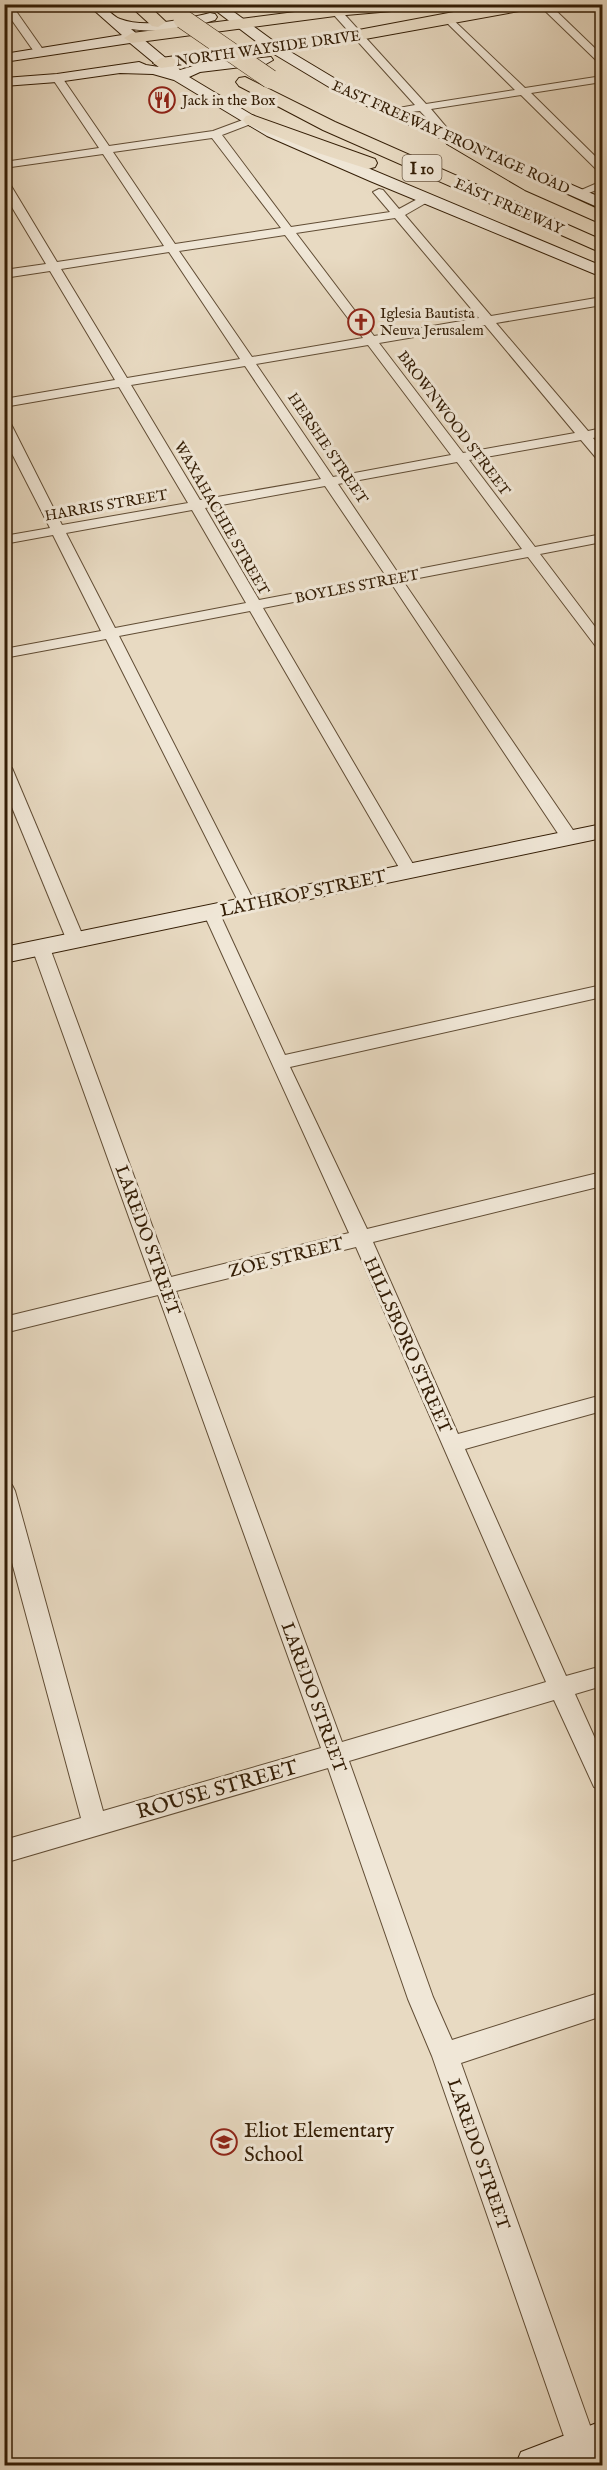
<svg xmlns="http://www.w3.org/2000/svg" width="607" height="2470" font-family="'IM FELL English',serif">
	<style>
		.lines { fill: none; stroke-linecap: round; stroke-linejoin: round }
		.street-casing { stroke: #614d35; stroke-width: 2 }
		.secondary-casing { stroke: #341e06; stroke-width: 2 }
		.primary-casing { stroke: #341e06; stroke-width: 2 }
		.highway-casing { stroke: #341e06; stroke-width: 2 }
		.street { fill: #f0e7d7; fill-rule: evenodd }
		.secondary { fill: #f0e7d7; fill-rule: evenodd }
		.primary { fill: #e8dac2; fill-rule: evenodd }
		.highway { fill: #e8dac2; fill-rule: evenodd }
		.highway-bridge-casing { stroke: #341e06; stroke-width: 20; stroke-linecap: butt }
		.highway-bridge { stroke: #e8dac2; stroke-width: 19 }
		.shaded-wall { fill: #665a49; stroke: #341e06; stroke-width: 1.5 }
		.building { fill: #928068; stroke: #341e06; stroke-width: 1.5 }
		.labels { text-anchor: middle; stroke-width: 6; stroke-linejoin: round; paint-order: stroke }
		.far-street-label { font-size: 15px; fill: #341e06; stroke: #f0e7d7 }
		.far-poi-label { font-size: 15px; fill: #341e06; stroke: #f0e7d7; text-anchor: start }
		.shield { fill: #f0e7d7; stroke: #6c5a45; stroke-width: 1.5 }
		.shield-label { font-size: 16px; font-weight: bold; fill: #341e06 }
		.street-label { font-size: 18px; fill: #341e06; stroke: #f0e7d7 }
		.near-street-label { font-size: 21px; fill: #341e06; stroke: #f0e7d7 }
		.near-poi-label { font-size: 21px; fill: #341e06; stroke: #f0e7d7; text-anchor: start }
	</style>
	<rect width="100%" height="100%" fill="#e8dac2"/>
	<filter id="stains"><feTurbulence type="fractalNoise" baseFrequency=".00333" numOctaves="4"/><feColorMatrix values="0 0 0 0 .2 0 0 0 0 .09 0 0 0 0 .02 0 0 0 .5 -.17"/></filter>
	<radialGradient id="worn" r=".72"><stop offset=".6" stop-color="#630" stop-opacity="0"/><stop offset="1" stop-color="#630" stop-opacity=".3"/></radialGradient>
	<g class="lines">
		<g class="street-casing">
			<g id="street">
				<polygon points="4,4 11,4 44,51 43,53 35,53 4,9"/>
				<polygon points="324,4 335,4 426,104 515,90 443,19 443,15 447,14 525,88 602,76 602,82 531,93 602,163 602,172 598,171 521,95 431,109 447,128 442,131 438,130 420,111 388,114 388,110 415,105"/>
				<polygon points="538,4 549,4 602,55 602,63 598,62"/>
				<path d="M57,75L61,76L109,146L213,131L248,118H256V122L222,135L291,227L390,212L373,192L379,189L383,190L399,209L423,196H431V200L405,215L491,316L602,297V305L496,323L588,431L602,428V436L593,438L602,448V460L597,459L581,440L469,460L535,547L602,534V542L540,554L602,636V649L597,648L528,557L403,581L575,833L577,837L575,841H563L391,583L263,608L417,871L415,875H403L401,871L250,611L119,636L256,905L254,909H242L240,905L106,639L4,658V649L101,631L53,535L4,544V536L50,528L4,438V420L11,424L62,525L188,503L119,387L4,407V399L115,380L50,271L4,278V270L46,264L4,194V181L10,184L57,262L164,246L103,154L4,168V162L99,148L52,78ZM212,138L281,228L175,244L113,152ZM395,218L479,318L374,336L296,233ZM285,235L363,338L252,357L179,251ZM169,252L240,359L127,378L61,269ZM485,325L575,433L463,453L379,343ZM368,345L451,455L333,477L256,364ZM245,366L321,479L200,500L131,385ZM457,462L522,549L398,573L338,484ZM325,486L386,576L259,600L205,508ZM192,510L246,603L115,628L66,533Z"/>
				<polygon points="602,181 602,188 578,197 572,194"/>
				<polygon points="4,763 12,768 85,941 82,945 70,945 67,941 4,788"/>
				<path d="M211,906L217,908L219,912L285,1055L602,985V997L290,1067L367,1229L602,1172V1186L373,1242L458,1434L602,1395V1411L465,1449L566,1676L602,1666V1686L575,1694L602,1754V1790L594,1787L554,1700L349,1761L433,1997L452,2040L602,1992V2016L461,2063L598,2448L593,2458L583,2463L573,2458L568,2448L432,2056L408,1999L328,1768L4,1863V1840L81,1818L4,1533V1482L12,1485L15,1491L103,1811L321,1748L158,1295L4,1333V1317L152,1281L32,948L35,944H47L50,948L171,1277L349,1233L203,912L205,908ZM356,1247L546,1682L342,1742L176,1291Z"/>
			</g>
		</g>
		<g class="secondary-casing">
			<g id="secondary">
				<path d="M87,4H102C107,9 114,17 120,19C146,29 185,19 210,13L215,14L217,17L215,20C187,29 160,33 131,29L180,70L200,64L271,57L273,60L266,64L200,72L189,77L277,130L602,266V277L370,181L267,136L174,80L153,74L120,73L57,82L4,86V78L57,74L139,62L146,65L159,67L130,43L4,62V54L122,35Z"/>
				<polygon points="207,4 223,4 279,45 354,90 602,198 602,209 344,96 269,51"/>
				<polygon points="602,824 602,838 4,963 4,947"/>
				<polygon points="602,2421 602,2461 590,2466 515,2466 521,2452"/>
			</g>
		</g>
		<g class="primary-casing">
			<g id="primary">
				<polygon points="357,4 421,4 414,9 335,16 132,43 124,38 132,33"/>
				<polygon points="496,4 537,4 530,9 332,45 161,68 153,63 161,58 332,35"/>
			</g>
		</g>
		<g class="highway-casing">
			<g id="highway">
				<polygon points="128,4 147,4 166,22 158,27 152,26"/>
				<polygon points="245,77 335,122 602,240 602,253 323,130 239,86 236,82 239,78"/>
				<polygon points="252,115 375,159 377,163 375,167 368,169 318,153 246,124 243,120 246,116"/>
				<polygon points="454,134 539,182 602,211 602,224 525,190 447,144 445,140 447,136"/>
			</g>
		</g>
		<use href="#street" class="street"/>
		<use href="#secondary" class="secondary"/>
		<use href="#primary" class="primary"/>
		<use href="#highway" class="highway"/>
		<g class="highway-bridge-casing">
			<polyline id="highway-bridge" points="183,19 270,79"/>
		</g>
		<use href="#highway-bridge" class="highway-bridge"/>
	</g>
	<polygon class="shaded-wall" points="9,205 11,218 4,219 4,206"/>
	<polygon class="building" points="4,197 9,205 4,206"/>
	<defs>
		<g id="restaurant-ring" transform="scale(1.35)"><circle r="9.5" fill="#f0e7d7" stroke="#8f2418" stroke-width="1.5"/><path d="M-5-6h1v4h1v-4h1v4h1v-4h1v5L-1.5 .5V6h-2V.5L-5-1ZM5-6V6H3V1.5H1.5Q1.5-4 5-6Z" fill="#8f2418"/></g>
		<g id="church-ring" transform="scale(1.35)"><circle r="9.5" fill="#f0e7d7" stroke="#8f2418" stroke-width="1.5"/><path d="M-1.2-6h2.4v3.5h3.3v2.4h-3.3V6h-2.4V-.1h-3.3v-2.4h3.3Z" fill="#8f2418"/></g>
		<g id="school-ring" transform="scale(1.35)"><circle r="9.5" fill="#f0e7d7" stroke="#8f2418" stroke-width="1.5"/><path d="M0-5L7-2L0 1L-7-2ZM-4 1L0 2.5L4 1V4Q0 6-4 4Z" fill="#8f2418"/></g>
	</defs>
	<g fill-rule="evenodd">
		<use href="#restaurant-ring" x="162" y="100"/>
		<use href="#church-ring" x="361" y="322"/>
		<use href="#school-ring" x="224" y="2142"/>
	</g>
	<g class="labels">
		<g class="far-street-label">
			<text transform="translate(268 48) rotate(-8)" y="5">NORTH WAYSIDE DRIVE</text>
			<text transform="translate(451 137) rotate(24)" y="5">EAST FREEWAY FRONTAGE ROAD</text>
			<text transform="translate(509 206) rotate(24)" y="5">EAST FREEWAY</text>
			<text transform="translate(454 423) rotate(53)" y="5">BROWNWOOD STREET</text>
			<text transform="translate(328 448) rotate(56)" y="5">HERSHE STREET</text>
			<text transform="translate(106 505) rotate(-10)" y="5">HARRIS STREET</text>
			<text transform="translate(222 518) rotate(60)" y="5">WAXAHACHIE STREET</text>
			<text transform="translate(357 586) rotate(-11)" y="5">BOYLES STREET</text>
		</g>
		<g class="far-poi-label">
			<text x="182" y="105">Jack in the Box</text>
			<text x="380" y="318">Iglesia Bautista<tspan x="380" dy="17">Neuva Jerusalem</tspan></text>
		</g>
		<rect class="shield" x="402.5" y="155" width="39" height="26" rx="4.5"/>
		<g class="shield-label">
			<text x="422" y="174">I 10</text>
		</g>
		<g class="street-label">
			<text transform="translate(303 893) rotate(-12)" y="6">LATHROP STREET</text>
			<text transform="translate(148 1240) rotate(70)" y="6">LAREDO STREET</text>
			<text transform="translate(286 1257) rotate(-14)" y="6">ZOE STREET</text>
			<text transform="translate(408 1345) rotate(66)" y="6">HILLSBORO STREET</text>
			<text transform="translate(314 1697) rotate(70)" y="6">LAREDO STREET</text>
			<text transform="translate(479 2154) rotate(71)" y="6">LAREDO STREET</text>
		</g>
		<g class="near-street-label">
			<text transform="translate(217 1789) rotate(-16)" y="7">ROUSE STREET</text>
		</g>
		<g class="near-poi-label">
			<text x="244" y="2137">Eliot Elementary<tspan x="244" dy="24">School</tspan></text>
		</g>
	</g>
	<rect width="607" height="2470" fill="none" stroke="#e8dac2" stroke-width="24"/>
	<rect x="6" y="6" width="595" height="2458" fill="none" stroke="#341e06" stroke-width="3"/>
	<rect x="12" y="12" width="583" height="2446" fill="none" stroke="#341e06" stroke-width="1.5"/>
	<rect width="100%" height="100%" filter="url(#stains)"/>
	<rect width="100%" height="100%" fill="url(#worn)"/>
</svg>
